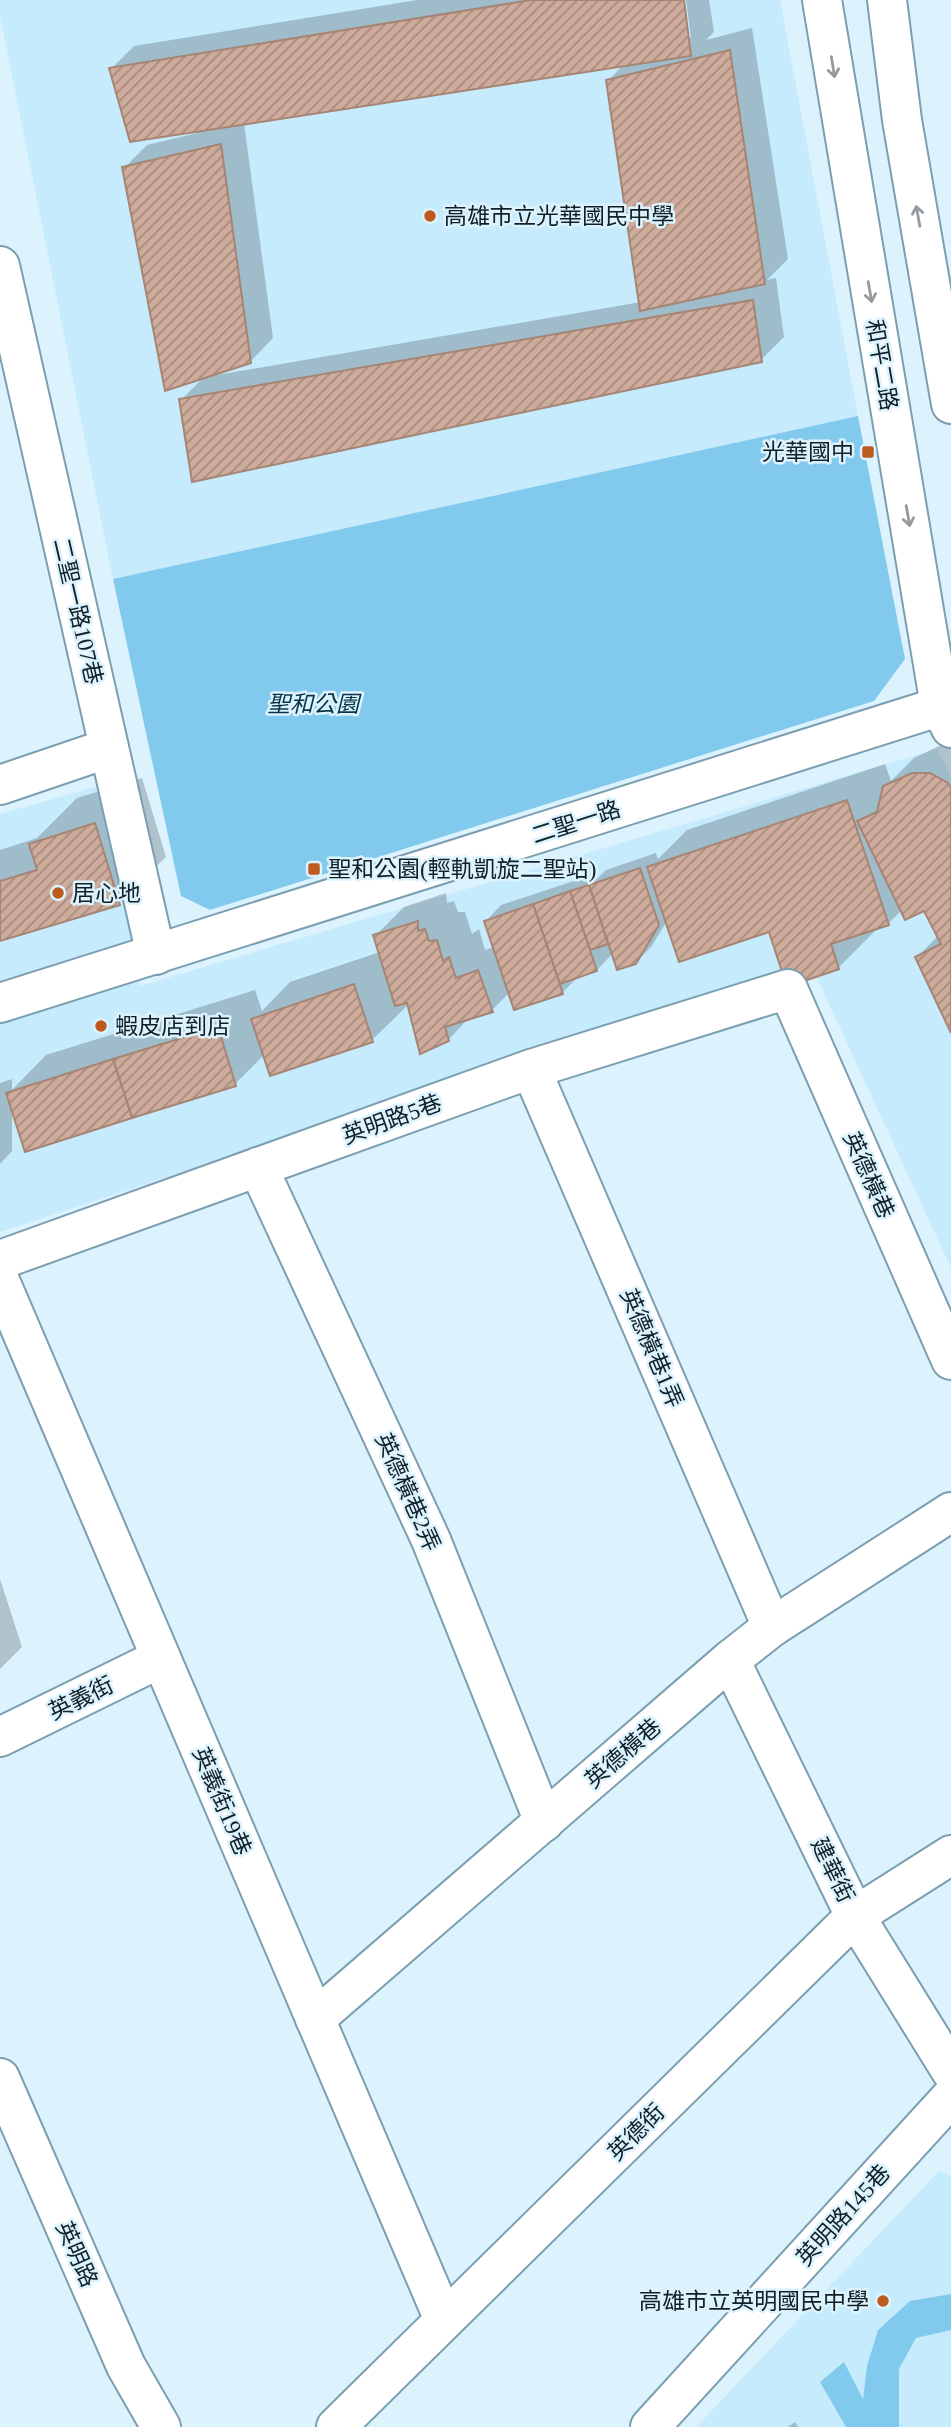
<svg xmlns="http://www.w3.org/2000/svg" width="951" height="2427" font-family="'Times New Roman','Noto Sans TC',serif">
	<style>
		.built { fill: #c6ebfd }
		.green { fill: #81caed }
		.shadow { fill: #0003; fill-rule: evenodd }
		.building { fill: url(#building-hatch); stroke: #a68574; stroke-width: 2 }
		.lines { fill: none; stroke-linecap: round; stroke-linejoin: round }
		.minor-casing { stroke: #7b9fb1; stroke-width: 42 }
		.tertiary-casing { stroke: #7b9fb1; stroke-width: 42 }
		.minor { stroke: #fff; stroke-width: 38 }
		.tertiary { stroke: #fff; stroke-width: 38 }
		.oneway { stroke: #949a9d }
		.poi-dot { fill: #bd5b1f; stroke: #dcf3fe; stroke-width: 2.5 }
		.labels { text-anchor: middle; stroke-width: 5; stroke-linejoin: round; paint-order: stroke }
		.poi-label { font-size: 23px; fill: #111f26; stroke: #dcf3fe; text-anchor: start }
		.street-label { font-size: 23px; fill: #111f26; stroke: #dcf3fe }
		.park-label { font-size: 23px; font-style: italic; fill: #063445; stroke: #dcf3fe }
	</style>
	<defs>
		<pattern id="building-hatch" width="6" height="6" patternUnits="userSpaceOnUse" patternTransform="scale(1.75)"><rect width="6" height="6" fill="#ceab9a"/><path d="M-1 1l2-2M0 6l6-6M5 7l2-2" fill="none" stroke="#a68b7d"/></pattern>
	</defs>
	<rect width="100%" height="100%" fill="#dcf3fe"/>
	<g class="built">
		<polygon points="0,0 780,0 858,416 113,579 0,16"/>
		<polygon points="937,749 951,777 951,1268 811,965 0,1232 0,814 102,785 140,986"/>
		<polygon points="939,2171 951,2176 951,2427 696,2427"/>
	</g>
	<g class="green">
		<polygon points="858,416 905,659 874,701 210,910 181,896 113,579"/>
		<polygon points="951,2294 951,2330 916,2338 899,2369 899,2427 846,2427 820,2382 844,2362 863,2399 867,2366 878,2330 910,2301"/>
	</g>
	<g class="shadow">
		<path d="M417,0H682L687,38H691L686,0H709L714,32L706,40L752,28L788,259L767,280L776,278L784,337L761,360L181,400L205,376L124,168L147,145L197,133V130L111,69L134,46ZM623,65L608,81L641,302L217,375L216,373L250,362L273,338L244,123Z"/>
		<polygon points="943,744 951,744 951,1029 917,957 938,936 925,909 902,910 888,924 875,928 876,930 838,968 770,930 667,921 651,947 635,963 613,953 597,970 579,976 562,993 510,992 492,1010 470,1017 448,1040 409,1004 372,1040 271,1074 264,1055 235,1084 12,1107 12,1151 0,1164 0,1083 12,1079 12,1090 46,1055 255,990 262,1011 290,982 380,952 375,936 404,907 446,893 447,903 454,901 458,912 465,912 472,934 479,929 485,950 494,947 486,921 501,905 586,877 588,881 598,878 606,870 656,853 658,859 687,830 885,764 891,781 914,758"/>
		<polygon points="142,778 166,857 119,903 0,940 0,850 37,838 77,798"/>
		<polygon points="0,1579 22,1647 0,1669"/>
		<polygon points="795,2422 798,2427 788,2427"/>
	</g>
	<g class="building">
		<polygon points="531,0 684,0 691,56 130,142 109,68"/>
		<polygon points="730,50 765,284 640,311 606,80"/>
		<polygon points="221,144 251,363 165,391 122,167"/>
		<polygon points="753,300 762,362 192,482 179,399"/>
		<polygon points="912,773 930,773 948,783 951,788 951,1033 915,957 941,944 924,911 905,920 857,821 877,812 883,786"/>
		<polygon points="847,800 889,925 831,944 839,969 787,987 769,932 679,962 647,867"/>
		<polygon points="95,823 120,905 0,941 0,881 37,870 29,844"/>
		<polygon points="640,868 659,925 636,964 617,970 589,885"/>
		<polygon points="589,885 608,944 590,950 570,891"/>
		<polygon points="570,891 597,971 560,984 533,904"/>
		<polygon points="533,904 563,994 514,1010 484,921"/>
		<polygon points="418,921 418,931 425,929 429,941 437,940 443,961 449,957 456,978 478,970 493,1012 445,1027 449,1041 420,1054 407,1003 395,1006 373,935"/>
		<polygon points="354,984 373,1042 270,1076 251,1019"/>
		<polygon points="218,1027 236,1086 132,1118 113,1059"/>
		<polygon points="113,1059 132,1118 25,1152 6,1093"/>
	</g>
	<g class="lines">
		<g class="minor-casing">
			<g id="minor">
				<polyline points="0,266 156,955"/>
				<polyline points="0,785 109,748"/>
				<polyline points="0,1003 951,703"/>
				<polyline points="531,1069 772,1627"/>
				<polyline points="258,1167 431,1540 544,1822"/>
				<polyline points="0,1260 531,1069 788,989 951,1360"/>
				<polyline points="0,1281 444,2320"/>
				<polyline points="730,1660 855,1916 951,2071"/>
				<polyline points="0,1737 161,1658"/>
				<polyline points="315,2019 730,1660 772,1627 951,1512"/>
				<polyline points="0,2078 126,2366 161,2427"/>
				<polyline points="336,2427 855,1916 951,1855"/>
				<polyline points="650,2427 951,2097"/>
			</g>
		</g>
		<g class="tertiary-casing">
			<g id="tertiary">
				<polyline points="822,0 940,706 951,728"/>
				<polyline points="887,0 902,120 951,404"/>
			</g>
		</g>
		<use href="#minor" class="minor"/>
		<use href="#tertiary" class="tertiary"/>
	</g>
	<defs><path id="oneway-shaft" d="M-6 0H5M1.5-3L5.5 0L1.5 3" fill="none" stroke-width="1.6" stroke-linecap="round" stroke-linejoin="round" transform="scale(1.75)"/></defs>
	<g class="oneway">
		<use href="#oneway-shaft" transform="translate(833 67) rotate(81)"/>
		<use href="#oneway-shaft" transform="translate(918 216) rotate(-100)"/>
		<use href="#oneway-shaft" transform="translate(870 292) rotate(80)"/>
		<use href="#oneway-shaft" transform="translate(908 516) rotate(80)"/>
	</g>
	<g class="poi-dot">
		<circle cx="430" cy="216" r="7"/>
		<rect x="861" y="445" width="14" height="14" rx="3.5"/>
		<rect x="307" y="862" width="14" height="14" rx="3.5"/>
		<circle cx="58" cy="893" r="7"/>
		<circle cx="101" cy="1026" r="7"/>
		<circle cx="883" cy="2301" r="7"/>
	</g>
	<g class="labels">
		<g class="poi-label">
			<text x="444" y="224">高雄市立光華國民中學</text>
			<text x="854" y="460" text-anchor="end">光華國中</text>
			<text x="328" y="877">聖和公園(輕軌凱旋二聖站)</text>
			<text x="72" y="901">居心地</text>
			<text x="115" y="1034">蝦皮店到店</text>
			<text x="869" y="2309" text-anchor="end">高雄市立英明國民中學</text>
		</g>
		<g class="street-label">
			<text transform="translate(882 365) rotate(80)" y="8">和平二路</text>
			<text transform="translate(78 611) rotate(77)" y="8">二聖一路107巷</text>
			<text transform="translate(576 822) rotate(-18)" y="8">二聖一路</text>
			<text transform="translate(392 1119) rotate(-20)" y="8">英明路5巷</text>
			<text transform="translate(869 1175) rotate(66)" y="8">英德橫巷</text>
			<text transform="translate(652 1348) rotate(67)" y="8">英德橫巷1弄</text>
			<text transform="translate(408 1492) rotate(66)" y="8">英德橫巷2弄</text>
			<text transform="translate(81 1698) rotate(-26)" y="8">英義街</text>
			<text transform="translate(623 1753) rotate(-41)" y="8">英德橫巷</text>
			<text transform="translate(222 1801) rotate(67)" y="8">英義街19巷</text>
			<text transform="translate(833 1870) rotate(64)" y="8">建華街</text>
			<text transform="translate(636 2132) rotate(-45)" y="8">英德街</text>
			<text transform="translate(843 2215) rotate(-48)" y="8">英明路145巷</text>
			<text transform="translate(77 2254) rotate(66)" y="8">英明路</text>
		</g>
		<g class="park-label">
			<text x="313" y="712">聖和公園</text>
		</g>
	</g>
</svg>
